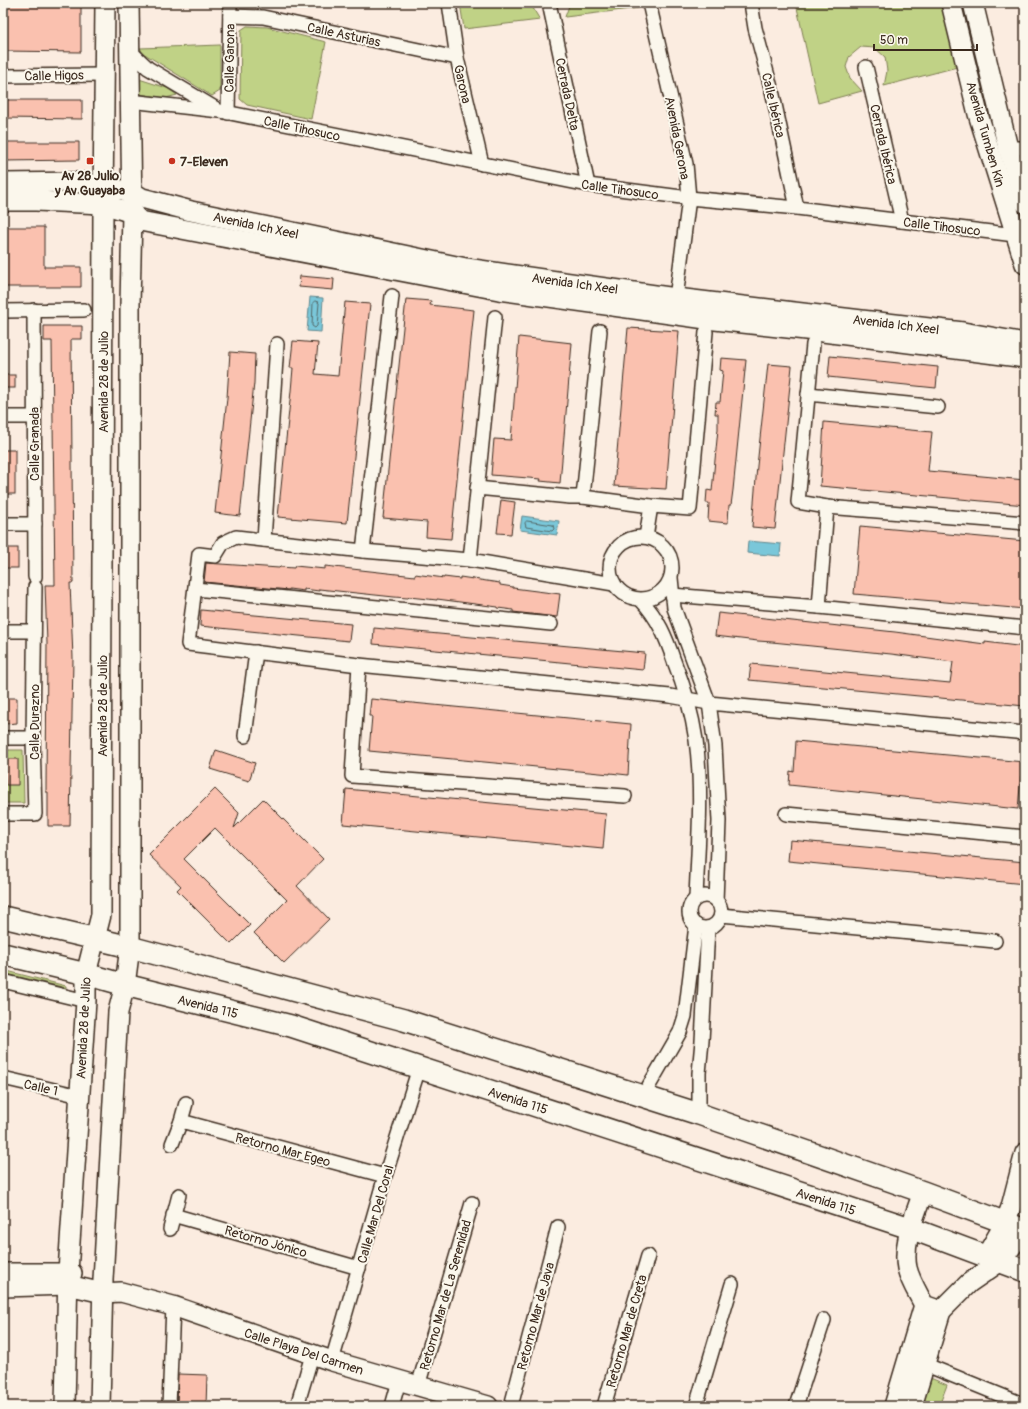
<svg xmlns="http://www.w3.org/2000/svg" width="1028" height="1409" font-family="Pangolin,sans-serif">
	<style>
		.green { fill: #c0d286; stroke: #7e7e52 }
		.water { fill: #7ac7d9; stroke: #61888e }
		.lines { fill: none; stroke-linecap: round; stroke-linejoin: round }
		.shore { stroke: #546969; stroke-width: 1 }
		.building { fill: #fac1af; stroke: #3b2a1e }
		.street-casing { stroke: #3b2a1e; stroke-width: 16 }
		.secondary-casing { stroke: #3b2a1e; stroke-width: 22 }
		.primary-casing { stroke: #3b2a1e; stroke-width: 24 }
		.street { stroke: #fbf7ec; stroke-width: 13 }
		.secondary { stroke: #fbf7ec; stroke-width: 19 }
		.primary { stroke: #fbf7ec; stroke-width: 21 }
		.poi-dot { fill: #c8321e; stroke: #fbf7ec; stroke-width: 1.5 }
		.labels { text-anchor: middle; stroke-width: 4; stroke-linejoin: round; paint-order: stroke }
		.street-label { font-size: 13px; fill: #3b2a1e; stroke: #fbf7ec }
		.poi-label { font-size: 13px; font-weight: bold; fill: #3b2a1e; stroke: #fbf7ec; text-anchor: start }
	</style>
	<rect width="100%" height="100%" fill="#fbece0"/>
	<filter id="ink" filterUnits="userSpaceOnUse"><feTurbulence type="fractalNoise" baseFrequency=".025" numOctaves="2"/><feDisplacementMap in="SourceGraphic" scale="8" xChannelSelector="R" yChannelSelector="G"/><feConvolveMatrix kernelMatrix="1 2 1 2 8 2 1 2 1" color-interpolation-filters="sRGB"/></filter>
	<g filter="url(#ink)">
		<g class="green">
			<polygon points="460,3 532,3 534,10 540,20 464,29"/>
			<polygon points="570,3 638,3 639,8 565,17"/>
			<polygon points="796,3 945,3 961,66 884,86 887,71 885,57 875,48 861,47 849,57 846,67 850,78 862,91 818,103"/>
			<polygon points="247,26 267,27 326,42 311,119 247,105 240,99 241,30"/>
			<polygon points="220,45 220,91 212,96 143,53 140,48"/>
			<polygon points="139,79 167,88 177,95 166,98 139,94"/>
			<polygon points="3,750 23,750 24,803 3,803"/>
			<polygon points="3,970 66,986 66,988 3,973"/>
			<polygon points="928,1377 947,1385 939,1406 919,1406"/>
		</g>
		<g class="water">
			<polygon points="310,297 323,298 321,332 307,331"/>
			<polygon points="522,516 559,521 557,535 520,530"/>
			<polygon points="748,541 781,544 780,556 747,553"/>
		</g>
		<g class="lines">
			<g class="shore">
				<polygon points="315,301 318,302 319,303 317,326 315,328 312,326 313,303"/>
				<polygon points="527,521 553,525 554,529 552,531 526,527 525,523"/>
			</g>
		</g>
		<g class="building">
			<polygon points="3,3 81,3 81,52 3,51"/>
			<polygon points="3,100 82,100 82,119 3,118"/>
			<polygon points="3,142 79,142 79,160 3,161"/>
			<polygon points="3,227 44,227 44,267 81,267 81,287 3,287"/>
			<polygon points="300,276 334,279 333,290 299,287"/>
			<polygon points="406,299 431,301 430,305 474,310 451,539 426,537 427,522 383,518"/>
			<polygon points="345,302 370,304 347,523 278,517 291,391 293,368 290,368 293,341 318,343 315,374 338,376"/>
			<polygon points="44,326 82,326 82,339 71,339 73,583 70,583 73,658 70,826 48,826 48,792 46,792 47,643 45,585 55,585 52,341 44,341"/>
			<polygon points="628,328 679,331 666,489 614,486"/>
			<polygon points="519,337 572,343 560,483 540,481 541,479 491,475 494,439 511,440"/>
			<polygon points="230,352 255,354 254,383 240,516 215,513 227,398"/>
			<polygon points="830,356 938,367 936,388 828,377"/>
			<polygon points="721,358 746,360 733,490 731,505 729,505 728,523 708,521 709,503 706,503 707,490 712,491 718,429 718,414 715,414 716,402 720,402 723,371 720,370"/>
			<polygon points="768,364 792,366 775,529 752,527 757,466"/>
			<rect x="3" y="375" width="12" height="13"/>
			<polygon points="824,422 932,432 928,471 1025,480 1025,505 820,486"/>
			<rect x="3" y="450" width="12" height="44"/>
			<polygon points="501,500 515,502 511,534 497,533"/>
			<polygon points="860,526 1025,541 1025,609 854,594"/>
			<rect x="3" y="548" width="15" height="20"/>
			<polygon points="206,563 279,568 280,567 294,568 295,566 325,569 325,566 415,576 415,574 444,578 444,577 460,579 460,577 500,583 500,585 513,587 513,588 560,594 557,617 513,612 513,610 498,608 498,607 437,599 437,600 409,597 408,598 394,597 319,589 319,591 304,589 304,591 289,589 289,590 204,582"/>
			<polygon points="201,610 351,624 349,641 200,626"/>
			<polygon points="718,613 895,632 985,644 985,642 1025,647 1025,706 749,680 751,664 950,683 953,662 891,654 772,642 758,641 715,636"/>
			<polygon points="374,628 645,653 643,670 373,644"/>
			<polygon points="4,698 17,698 17,723 5,724"/>
			<polygon points="371,699 631,724 628,775 610,773 610,774 369,751 372,716 369,716"/>
			<polygon points="796,741 1024,762 1023,776 1021,776 1018,809 789,785 790,771 794,772"/>
			<polygon points="216,750 255,763 249,781 210,769"/>
			<polygon points="5,759 18,759 18,785 6,785"/>
			<polygon points="215,789 239,813 234,828 263,799 323,859 297,886 329,919 284,963 254,933 287,900 215,828 184,859 250,925 231,944 177,890 181,886 149,855"/>
			<polygon points="346,789 606,814 603,849 343,824"/>
			<polygon points="790,840 1025,862 1025,884 788,861"/>
			<polygon points="178,1374 207,1375 206,1406 177,1406"/>
		</g>
		<g class="lines">
			<g class="street-casing">
				<g id="street">
					<polyline points="449,3 457,58 482,164"/>
					<polyline points="549,3 588,185"/>
					<polyline points="649,3 686,164 689,198 676,298"/>
					<polyline points="751,3 755,28 773,95 797,208"/>
					<polyline points="230,16 263,17 457,58"/>
					<polyline points="129,50 148,68 215,108"/>
					<polyline points="866,67 902,221"/>
					<polyline points="3,76 104,75"/>
					<polyline points="130,101 220,111 588,185 689,198 797,208 1015,235 1023,235"/>
					<polyline points="228,113 230,3"/>
					<polyline points="1008,148 1025,148"/>
					<polyline points="34,310 35,577"/>
					<polyline points="3,311 84,310"/>
					<polyline points="813,344 798,502 827,507 1025,523"/>
					<polyline points="808,394 938,407"/>
					<polyline points="3,417 34,417"/>
					<polyline points="477,488 570,497 583,497 651,506 690,509 706,332"/>
					<polyline points="583,497 600,331"/>
					<polyline points="3,524 35,524"/>
					<circle cx="641" cy="568" r="31"/>
					<polyline points="646,537 651,506"/>
					<polyline points="264,540 277,344"/>
					<polyline points="363,551 392,296"/>
					<polyline points="470,560 495,317"/>
					<polyline points="671,578 674,608 709,703 715,746 719,821 716,901"/>
					<polyline points="614,584 470,560 363,551 236,537 223,543 215,556 199,554 188,644 359,665 670,696 709,703 1025,733"/>
					<polyline points="195,589 551,624"/>
					<polyline points="672,595 819,607 1025,628"/>
					<path d="M641,600C658,618 666,637 674,661C684,686 692,713 696,740C703,792 698,846 696,898"/>
					<polyline points="819,607 827,507"/>
					<polyline points="3,631 34,631"/>
					<polyline points="359,665 352,776 625,796"/>
					<polyline points="245,736 256,652"/>
					<polyline points="3,738 33,738"/>
					<polyline points="3,814 35,814 33,738 35,587"/>
					<polyline points="786,814 1025,837"/>
					<circle cx="705" cy="912" r="16"/>
					<polyline points="721,915 995,941"/>
					<polyline points="3,981 86,1001"/>
					<polyline points="3,1078 80,1096"/>
					<polyline points="643,1096 680,1032 685,1016 696,925"/>
					<polyline points="699,1114 699,1073 702,1041 708,928"/>
					<polyline points="181,1121 385,1176"/>
					<polyline points="172,1144 181,1121 186,1103"/>
					<polyline points="173,1215 359,1268"/>
					<polyline points="170,1229 179,1195"/>
					<polyline points="332,1361 385,1176 419,1068"/>
					<polyline points="924,1364 1025,1405"/>
					<polyline points="418,1386 472,1203"/>
					<polyline points="169,1406 173,1306"/>
					<polyline points="297,1406 312,1355"/>
					<polyline points="392,1406 399,1381"/>
					<polyline points="511,1406 558,1227"/>
					<polyline points="604,1406 648,1256"/>
					<polyline points="696,1406 732,1284"/>
					<polyline points="796,1406 824,1320"/>
				</g>
			</g>
			<g class="secondary-casing">
				<g id="secondary">
					<polyline points="951,3 978,114 1025,264"/>
					<polyline points="973,3 1008,148 1025,203"/>
					<polyline points="3,183 85,182 103,188 131,191 142,198 191,211 466,268 676,298 963,332 1025,343"/>
					<polyline points="3,201 36,201 103,204 132,213 140,221 499,290 706,319 815,331 1025,358"/>
					<path d="M923,1192C915,1216 902,1243 907,1268C910,1281 918,1293 924,1305L941,1311L969,1283L1001,1261L1024,1230L1025,1227"/>
					<polyline points="986,1256 1005,1223 1011,1207 1025,1153"/>
					<polyline points="3,1273 72,1273"/>
					<polyline points="3,1287 68,1285 103,1293 121,1292 173,1306 332,1361 488,1406"/>
					<polyline points="65,1406 68,1272 86,1001 86,974 101,915 103,204 105,3"/>
					<polyline points="100,1406 103,1280 118,1012 125,985 130,947 130,305 132,213 129,3"/>
					<polyline points="894,1406 924,1305"/>
					<polyline points="912,1406 941,1311"/>
				</g>
			</g>
			<g class="primary-casing">
				<g id="primary">
					<polyline points="3,917 130,947 404,1020 699,1114 923,1192 1025,1230"/>
					<polyline points="3,954 86,974 125,985 291,1026 910,1228 1025,1271"/>
				</g>
			</g>
			<use href="#street" class="street"/>
			<use href="#secondary" class="secondary"/>
			<use href="#primary" class="primary"/>
		</g>
	</g>
	<g class="poi-dot">
		<rect x="86" y="157" width="8" height="8" rx="2"/>
		<circle cx="172" cy="161" r="4"/>
	</g>
	<g class="labels">
		<g class="street-label">
			<text transform="translate(344 34) rotate(12)" y="5">Calle Asturias</text>
			<text transform="translate(229 58) rotate(-89)" y="5">Calle Garona</text>
			<text transform="translate(54 75) rotate(-1)" y="5">Calle Higos</text>
			<text transform="translate(463 84) rotate(77)" y="5">Garona</text>
			<text transform="translate(568 94) rotate(78)" y="5">Cerrada Delta</text>
			<text transform="translate(774 105) rotate(77)" y="5">Calle Ibérica</text>
			<text transform="translate(302 128) rotate(12)" y="5">Calle Tihosuco</text>
			<text transform="translate(986 134) rotate(74)" y="5">Avenida Tumben Kin</text>
			<text transform="translate(678 138) rotate(79)" y="5">Avenida Gerona</text>
			<text transform="translate(884 144) rotate(77)" y="5">Cerrada Ibérica</text>
			<text transform="translate(620 189) rotate(8)" y="5">Calle Tihosuco</text>
			<text transform="translate(256 225) rotate(12)" y="5">Avenida Ich Xeel</text>
			<text transform="translate(942 226) rotate(7)" y="5">Calle Tihosuco</text>
			<text transform="translate(575 283) rotate(8)" y="5">Avenida Ich Xeel</text>
			<text transform="translate(896 324) rotate(7)" y="5">Avenida Ich Xeel</text>
			<text transform="translate(103 382) rotate(-90)" y="5">Avenida 28 de Julio</text>
			<text transform="translate(34 444) rotate(-90)" y="5">Calle Granada</text>
			<text transform="translate(102 706) rotate(-90)" y="5">Avenida 28 de Julio</text>
			<text transform="translate(34 722) rotate(-90)" y="5">Calle Durazno</text>
			<text transform="translate(208 1006) rotate(14)" y="5">Avenida 115</text>
			<text transform="translate(83 1028) rotate(-87)" y="5">Avenida 28 de Julio</text>
			<text transform="translate(41 1087) rotate(13)" y="5">Calle 1</text>
			<text transform="translate(518 1100) rotate(18)" y="5">Avenida 115</text>
			<text transform="translate(283 1149) rotate(15)" y="5">Retorno Mar Egeo</text>
			<text transform="translate(826 1201) rotate(18)" y="5">Avenida 115</text>
			<text transform="translate(375 1214) rotate(-74)" y="5">Calle Mar Del Coral</text>
			<text transform="translate(266 1241) rotate(16)" y="5">Retorno Jónico</text>
			<text transform="translate(445 1295) rotate(-74)" y="5">Retorno Mar de La Serenidad</text>
			<text transform="translate(535 1316) rotate(-75)" y="5">Retorno Mar de Java</text>
			<text transform="translate(626 1331) rotate(-74)" y="5">Retorno Mar de Creta</text>
			<text transform="translate(304 1351) rotate(18)" y="5">Calle Playa Del Carmen</text>
		</g>
		<g class="poi-label">
			<text x="180" y="166">7-Eleven</text>
			<text x="90" y="180" text-anchor="middle">Av 28 Julio<tspan x="90" dy="15">y Av Guayaba</tspan></text>
		</g>
	</g>
	<rect width="1028" height="1409" fill="none" stroke="#fbf7ec" stroke-width="16"/>
	<rect x="8" y="8" width="1012" height="1393" fill="none" stroke="#3b2a1e" stroke-width="1.5" filter="url(#ink)"/>
	<path d="M874 44v6h103v-6" fill="none" stroke="#3b2a1e" stroke-width="2"/>
	<text x="880" y="44" font-size="12" fill="#3b2a1e" stroke="#fbf7ec" stroke-width="3" paint-order="stroke">50 m</text>
</svg>
